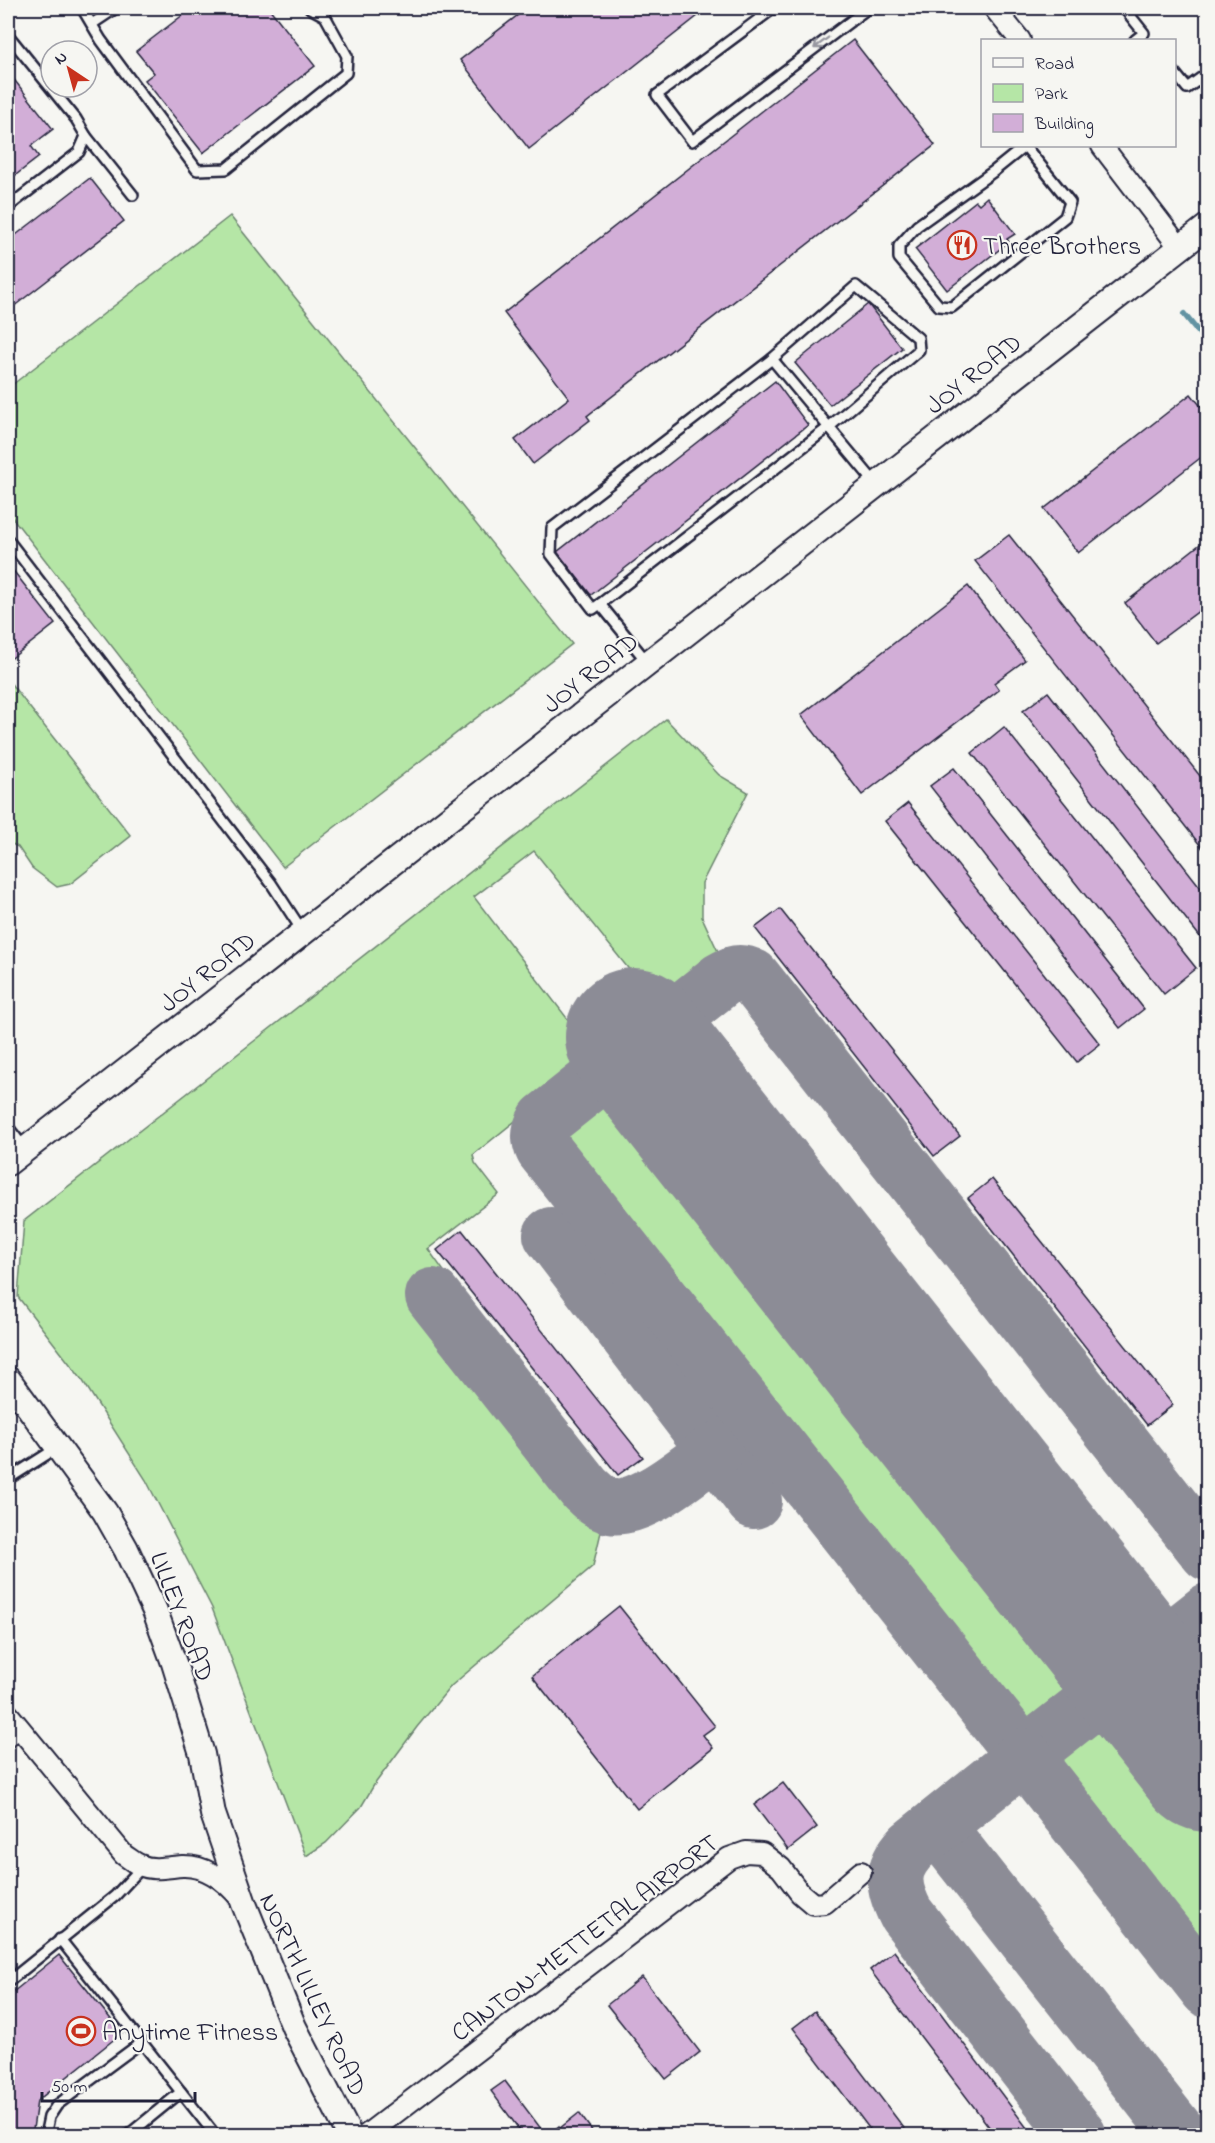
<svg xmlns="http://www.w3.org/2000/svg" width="1215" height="2143" font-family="'Indie Flower',sans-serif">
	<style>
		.green { fill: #b5e6a6; stroke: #6c8470; stroke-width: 1.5 }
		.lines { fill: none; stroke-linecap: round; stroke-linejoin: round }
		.stream { stroke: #6293a2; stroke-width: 6 }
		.taxiway { stroke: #8c8c96; stroke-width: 56 }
		.runway { stroke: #8c8c96; stroke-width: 138 }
		.building { fill: #d2aed7; stroke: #22223b; stroke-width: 1.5 }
		.service-casing { stroke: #22223b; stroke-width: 14 }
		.minor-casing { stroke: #22223b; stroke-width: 24 }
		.tertiary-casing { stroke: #22223b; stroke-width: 28 }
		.service { stroke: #f6f6f2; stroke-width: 9 }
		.minor { stroke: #f6f6f2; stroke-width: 20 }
		.tertiary { stroke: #f6f6f2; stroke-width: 24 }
		.oneway { stroke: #9797a0 }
		.labels { text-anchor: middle; stroke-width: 4.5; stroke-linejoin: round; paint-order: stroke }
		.poi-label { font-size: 26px; fill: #22223b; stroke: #f6f6f2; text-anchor: start }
		.street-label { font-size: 26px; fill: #22223b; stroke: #f6f6f2 }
	</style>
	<rect width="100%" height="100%" fill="#f6f6f2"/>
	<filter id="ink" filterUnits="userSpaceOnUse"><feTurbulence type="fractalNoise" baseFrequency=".0167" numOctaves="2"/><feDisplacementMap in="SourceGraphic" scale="12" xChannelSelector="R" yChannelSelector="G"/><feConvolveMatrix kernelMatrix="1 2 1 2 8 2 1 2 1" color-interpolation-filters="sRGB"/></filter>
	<g filter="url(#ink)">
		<g class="green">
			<polygon points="230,216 572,644 283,867 8,512 8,388"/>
			<polygon points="8,680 131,836 70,884 57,887 32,868 18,847 8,842"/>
			<polygon points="666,719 719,775 748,792 702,883 702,917 722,960 660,1008 534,851 474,897 596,1056 473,1155 475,1163 499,1194 428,1249 446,1274 417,1297 423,1308 587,1513 599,1520 601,1532 593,1566 451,1686 417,1727 374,1785 361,1807 326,1843 306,1856 212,1608 146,1480 83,1381 18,1297 24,1221"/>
			<path d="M611,1093L621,1095L632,1101L1073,1660L1082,1678L1065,1699L1026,1723L984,1684L577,1166C572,1157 563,1144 565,1134C568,1118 597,1100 611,1093Z"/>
			<polygon points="1207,1632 1207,1704 1176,1665 1195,1641"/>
			<path d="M1113,1710L1123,1719L1207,1827V1968L1077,1805L1056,1764L1055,1759C1072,1739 1090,1723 1113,1710Z"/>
		</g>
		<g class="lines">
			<polyline class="stream" points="1184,314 1208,344"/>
			<g class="taxiway">
				<polyline points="551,1235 754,1501"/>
				<path d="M433,1296L585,1489C592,1495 598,1502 607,1505C636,1516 692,1467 716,1450"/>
				<path d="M1208,1553L753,977C740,970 733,973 721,980L545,1120C539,1130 538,1138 543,1149L1024,1756L1208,1611"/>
				<polyline points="937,1826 1181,2136"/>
				<path d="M1079,2136L906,1914C892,1886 890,1869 912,1846L1024,1756L1208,1990"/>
			</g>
			<polyline class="runway" points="634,1037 1208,1763"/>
		</g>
		<g class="building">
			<polygon points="192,8 269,8 315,66 203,153 145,80 154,73 136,51"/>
			<polygon points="527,8 708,8 529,149 460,60"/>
			<polygon points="853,40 935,145 587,416 590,420 533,464 515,440 569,398 504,313"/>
			<polygon points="8,72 53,129 31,146 39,157 8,181"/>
			<polygon points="90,178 124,221 13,307 8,299 8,241"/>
			<polygon points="987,197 1015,234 1007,239 1009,242 947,290 915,249 976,201 979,204"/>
			<polygon points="868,304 902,348 830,405 795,363"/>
			<polygon points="775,381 808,425 591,595 557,552"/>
			<polygon points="1191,394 1208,415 1208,452 1078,553 1044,509"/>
			<polygon points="1009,535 1208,786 1208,855 975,561"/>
			<polygon points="1208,538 1208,604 1156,643 1125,603"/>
			<polygon points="8,564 55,624 8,661"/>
			<polygon points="968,586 1025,660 994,683 999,690 862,795 801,715"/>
			<polygon points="1048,692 1208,897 1208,947 1023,711"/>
			<polygon points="1004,727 1196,968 1164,994 972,753"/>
			<polygon points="954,768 1144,1009 1120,1028 930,786"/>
			<polygon points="908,803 1100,1044 1077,1062 885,821"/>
			<polygon points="780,909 960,1136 934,1156 755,928"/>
			<polygon points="992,1179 1173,1405 1147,1425 968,1198"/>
			<polygon points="462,1230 643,1457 618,1475 437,1250"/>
			<polygon points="619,1606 715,1726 703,1735 713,1748 637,1809 532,1676"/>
			<polygon points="783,1783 817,1827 788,1850 754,1805"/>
			<polygon points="894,1951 1033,2136 996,2136 870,1970"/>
			<polygon points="59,1955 122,2033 37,2101 32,2136 8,2136 8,1996"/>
			<polygon points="642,1977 700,2052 666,2079 607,2005"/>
			<polygon points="815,2011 910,2136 875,2136 793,2028"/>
			<polygon points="505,2081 545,2134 544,2136 524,2136 491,2091"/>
			<polygon points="579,2113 596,2136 547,2136 559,2126 560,2128"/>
		</g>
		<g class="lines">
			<g class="service-casing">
				<g id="service">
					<polyline points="82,8 101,40 197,170 226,169 346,73 347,56 325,16 310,8"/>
					<polyline points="774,8 657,95 692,141 868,8"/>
					<polyline points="1124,8 1144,33 1135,40"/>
					<polyline points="92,24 116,8"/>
					<polyline points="8,35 76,119 86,136 79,152 8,207"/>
					<polyline points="1174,72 1187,88 1208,73"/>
					<polyline points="86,136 133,195"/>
					<polyline points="1025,146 1070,202 1065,217 952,307 939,306 899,258 899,246 917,226 994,171 1025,146 1026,146"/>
					<polyline points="8,540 271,883 303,932"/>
					<polyline points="600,604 829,427 919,350 918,338 856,286 772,359"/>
					<polyline points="648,663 600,604 593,609 551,554 552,528 772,359 876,484"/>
					<polyline points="8,1127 25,1149"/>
					<polyline points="8,1479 57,1448"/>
					<polyline points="8,1743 22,1731"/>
					<polyline points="60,1939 216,2136"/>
					<polyline points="8,1982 115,1896 143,1866"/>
					<polyline points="45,2136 49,2117 57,2105 142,2042"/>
					<polyline points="127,2136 181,2092"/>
				</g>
			</g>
			<g class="minor-casing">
				<g id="minor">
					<polyline points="994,8 1020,40"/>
					<polyline points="1102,146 1180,248"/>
					<path d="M8,1714L124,1855C129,1858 134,1863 140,1865C153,1871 168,1867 182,1866C207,1865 226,1881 241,1899"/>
					<polyline points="365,2136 729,1858 746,1852 762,1853 781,1868 800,1893 813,1904 825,1903 861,1872"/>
				</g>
			</g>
			<g class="tertiary-casing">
				<g id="tertiary">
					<polyline points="8,1163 1208,226"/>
					<polyline points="8,1379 105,1512 126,1549 155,1611 174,1663 202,1754 213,1814 244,1904 294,2027 350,2136"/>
				</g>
			</g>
			<use href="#service" class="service"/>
			<use href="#minor" class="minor"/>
			<use href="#tertiary" class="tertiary"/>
		</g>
		<defs><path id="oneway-shaft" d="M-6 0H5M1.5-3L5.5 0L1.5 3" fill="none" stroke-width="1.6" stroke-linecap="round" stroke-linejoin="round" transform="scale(1.5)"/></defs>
		<use class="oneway" href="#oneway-shaft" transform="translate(821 43) rotate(143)"/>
	</g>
	<defs>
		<g id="restaurant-ring" transform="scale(1.5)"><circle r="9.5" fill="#f6f6f2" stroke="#c8321e" stroke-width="1.5"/><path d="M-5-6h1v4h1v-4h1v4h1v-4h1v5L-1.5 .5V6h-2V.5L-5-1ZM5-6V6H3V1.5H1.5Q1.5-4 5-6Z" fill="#c8321e"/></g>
		<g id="stadium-ring" transform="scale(1.5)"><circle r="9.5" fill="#f6f6f2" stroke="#c8321e" stroke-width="1.5"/><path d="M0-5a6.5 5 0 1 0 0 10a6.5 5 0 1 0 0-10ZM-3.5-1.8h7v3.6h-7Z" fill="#c8321e"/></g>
	</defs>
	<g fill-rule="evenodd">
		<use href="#restaurant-ring" x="962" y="245"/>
		<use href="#stadium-ring" x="81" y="2031"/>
	</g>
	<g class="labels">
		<g class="poi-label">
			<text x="983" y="254">Three Brothers</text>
			<text x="102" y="2040">Anytime Fitness</text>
		</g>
		<g class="street-label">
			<text transform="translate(973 373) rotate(-38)" y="9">JOY ROAD</text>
			<text transform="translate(590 672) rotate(-38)" y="9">JOY ROAD</text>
			<text transform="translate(207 971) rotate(-38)" y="9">JOY ROAD</text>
			<text transform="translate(183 1616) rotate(69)" y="9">LILLEY ROAD</text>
			<text transform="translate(584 1937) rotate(-37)" y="9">CANTON-METTETAL AIRPORT</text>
			<text transform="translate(314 1994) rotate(65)" y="9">NORTH LILLEY ROAD</text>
		</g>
	</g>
	<rect width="1215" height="2143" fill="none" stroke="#f6f6f2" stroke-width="30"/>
	<rect x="15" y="15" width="1185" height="2113" fill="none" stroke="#22223b" stroke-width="2" filter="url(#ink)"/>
	<rect x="981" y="39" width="195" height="108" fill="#f6f6f2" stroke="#a1a1a9" stroke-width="1.5"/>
	<rect x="993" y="58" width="30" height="9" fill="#f6f6f2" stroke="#a1a1a9" stroke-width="1.5"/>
	<text x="1035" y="69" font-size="18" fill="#22223b">Road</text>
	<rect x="993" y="84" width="30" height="18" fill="#b5e6a6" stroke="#a1a1a9" stroke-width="1.5"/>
	<text x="1035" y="99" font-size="18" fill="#22223b">Park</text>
	<rect x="993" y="114" width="30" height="18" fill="#d2aed7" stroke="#a1a1a9" stroke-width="1.5"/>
	<text x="1035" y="129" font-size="18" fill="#22223b">Building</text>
	<g transform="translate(69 69) rotate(324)"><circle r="28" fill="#f6f6f2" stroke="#a1a1a9" stroke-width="1.5"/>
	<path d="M0-4.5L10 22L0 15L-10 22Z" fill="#c8321e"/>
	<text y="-9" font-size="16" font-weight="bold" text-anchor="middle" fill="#22223b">N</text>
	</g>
	<path d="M42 2092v9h153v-9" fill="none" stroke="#22223b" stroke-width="3"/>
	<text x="51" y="2092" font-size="18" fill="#22223b" stroke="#f6f6f2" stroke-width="4.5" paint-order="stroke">50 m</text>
</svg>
